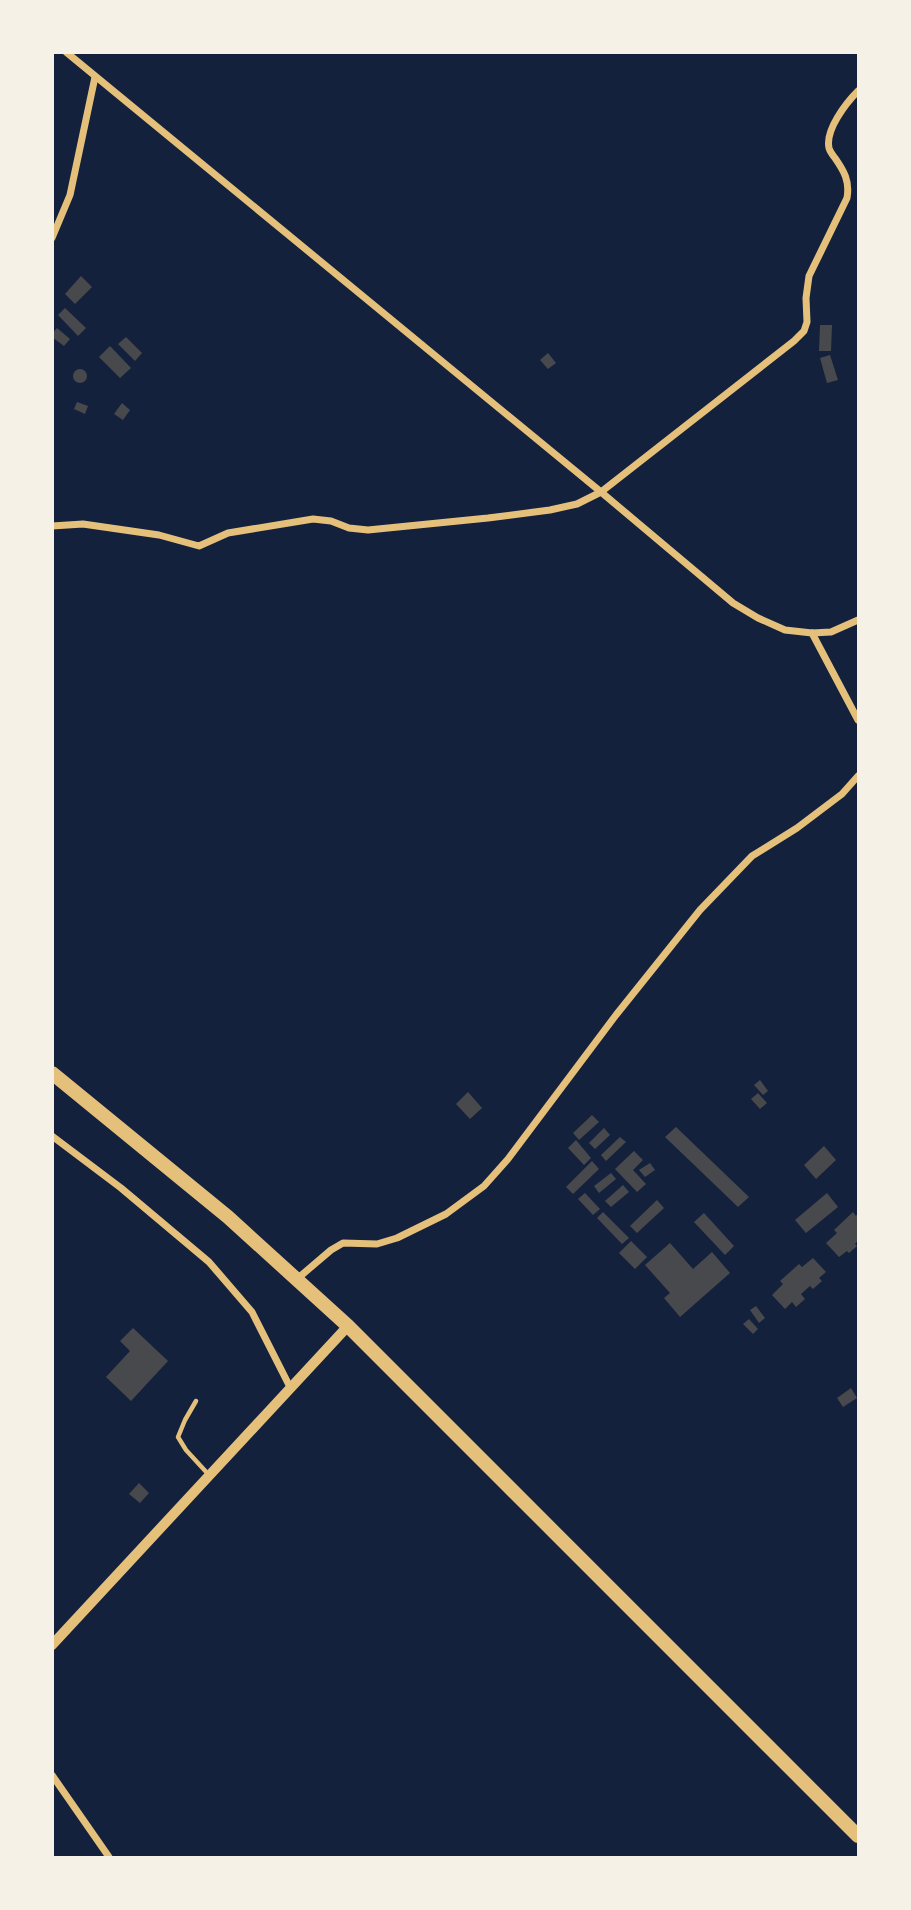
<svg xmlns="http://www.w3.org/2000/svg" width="911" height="1910" font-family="'Fira Sans Condensed',sans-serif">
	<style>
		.building { fill: #48494c }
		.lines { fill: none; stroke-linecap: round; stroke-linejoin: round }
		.service { stroke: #e5c07b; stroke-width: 4.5 }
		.minor { stroke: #e5c07b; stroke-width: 7 }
		.tertiary { stroke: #e5c07b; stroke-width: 10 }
		.primary { stroke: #e5c07b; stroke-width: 14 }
	</style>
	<rect width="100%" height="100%" fill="#14213d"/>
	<g class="building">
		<polygon points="81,276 92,287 75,304 65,294"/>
		<polygon points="65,308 86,328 78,336 58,315"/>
		<polygon points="820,325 832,325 831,351 819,351"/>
		<polygon points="57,328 70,339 64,346 52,337 52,334"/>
		<polygon points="126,337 142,353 135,361 118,344"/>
		<polygon points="110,346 131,368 120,378 99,357"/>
		<polygon points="548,353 556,363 548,369 540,360"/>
		<polygon points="830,355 838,380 827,383 820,358"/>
		<circle cx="80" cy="376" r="7"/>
		<polygon points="77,402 88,406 85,414 74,409"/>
		<polygon points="122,403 130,410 123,420 114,414"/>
		<polygon points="760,1080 768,1091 763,1095 754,1085"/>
		<polygon points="468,1092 482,1108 470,1119 456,1104"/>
		<polygon points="758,1093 767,1103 760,1109 751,1099"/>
		<polygon points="592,1115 599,1122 579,1140 573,1133"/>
		<polygon points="676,1127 749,1197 738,1207 665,1137"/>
		<polygon points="604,1128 610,1135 595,1149 589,1143"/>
		<polygon points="620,1137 626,1142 606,1161 601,1155"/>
		<polygon points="576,1140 591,1158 584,1165 568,1148"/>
		<polygon points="824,1146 836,1160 816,1179 804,1165"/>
		<polygon points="634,1151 643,1160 633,1170 646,1184 637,1192 615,1169"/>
		<polygon points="592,1161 599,1169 573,1194 566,1187"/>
		<polygon points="650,1163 655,1170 645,1177 639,1170"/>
		<polygon points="611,1173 616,1179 599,1193 594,1186"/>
		<polygon points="623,1185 629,1192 611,1207 605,1201"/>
		<polygon points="585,1193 600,1209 593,1215 578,1199"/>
		<polygon points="827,1193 838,1207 806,1233 795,1220"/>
		<polygon points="657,1200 664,1208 637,1233 630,1226"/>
		<polygon points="603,1212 629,1238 622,1244 597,1218"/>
		<polygon points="853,1212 856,1216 858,1213 858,1240 855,1244 857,1246 849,1253 847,1251 839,1257 826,1243 837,1233 834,1230"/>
		<polygon points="704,1213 734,1246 725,1255 694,1222"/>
		<polygon points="631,1241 647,1257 635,1269 619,1253"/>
		<polygon points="670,1243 693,1269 712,1252 730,1273 680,1317 664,1298 670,1293 645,1265"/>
		<polygon points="813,1258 826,1272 819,1278 822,1281 813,1289 810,1286 801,1294 805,1299 796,1307 792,1302 785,1309 772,1295 783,1284 780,1281 799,1264 802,1267"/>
		<polygon points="756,1306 765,1318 759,1323 750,1310"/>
		<polygon points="749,1319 758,1329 753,1334 743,1324"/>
		<polygon points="133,1328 168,1361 131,1401 106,1377 130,1351 120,1341"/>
		<polygon points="851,1388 857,1398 843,1407 837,1398"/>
		<polygon points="139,1483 149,1493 140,1503 129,1494"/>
	</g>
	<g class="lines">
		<polyline class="service" points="196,1401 185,1420 178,1437 186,1450 209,1475"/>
		<g class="minor">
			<polyline points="66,52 601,492 733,603 758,618 785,630 812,633 831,632 858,620"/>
			<polyline points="52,238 70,195 95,77"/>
			<path d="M52,526L83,524L159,535L199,546L228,533L313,519L331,521L349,528L368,530L488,518L550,510L577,504L601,492L794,341L804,331L807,322L806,298L809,276L847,198C850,181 844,171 835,158C832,154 830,152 829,148C825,130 846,103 858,91"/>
			<polyline points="812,633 858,720"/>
			<polyline points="52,1136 121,1188 209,1262 252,1312 291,1389"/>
			<polyline points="297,1279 331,1250 343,1243 377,1244 397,1238 446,1214 484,1186 508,1159 616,1015 700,910 752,856 797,828 842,794 858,776"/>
			<polyline points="52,1775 109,1857"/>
		</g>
		<polyline class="tertiary" points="52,1645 348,1326"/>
		<polyline class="primary" points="52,1073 228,1217 348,1326 858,1836"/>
	</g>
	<rect width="911" height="1910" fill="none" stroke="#f6f1e7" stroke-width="108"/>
</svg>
